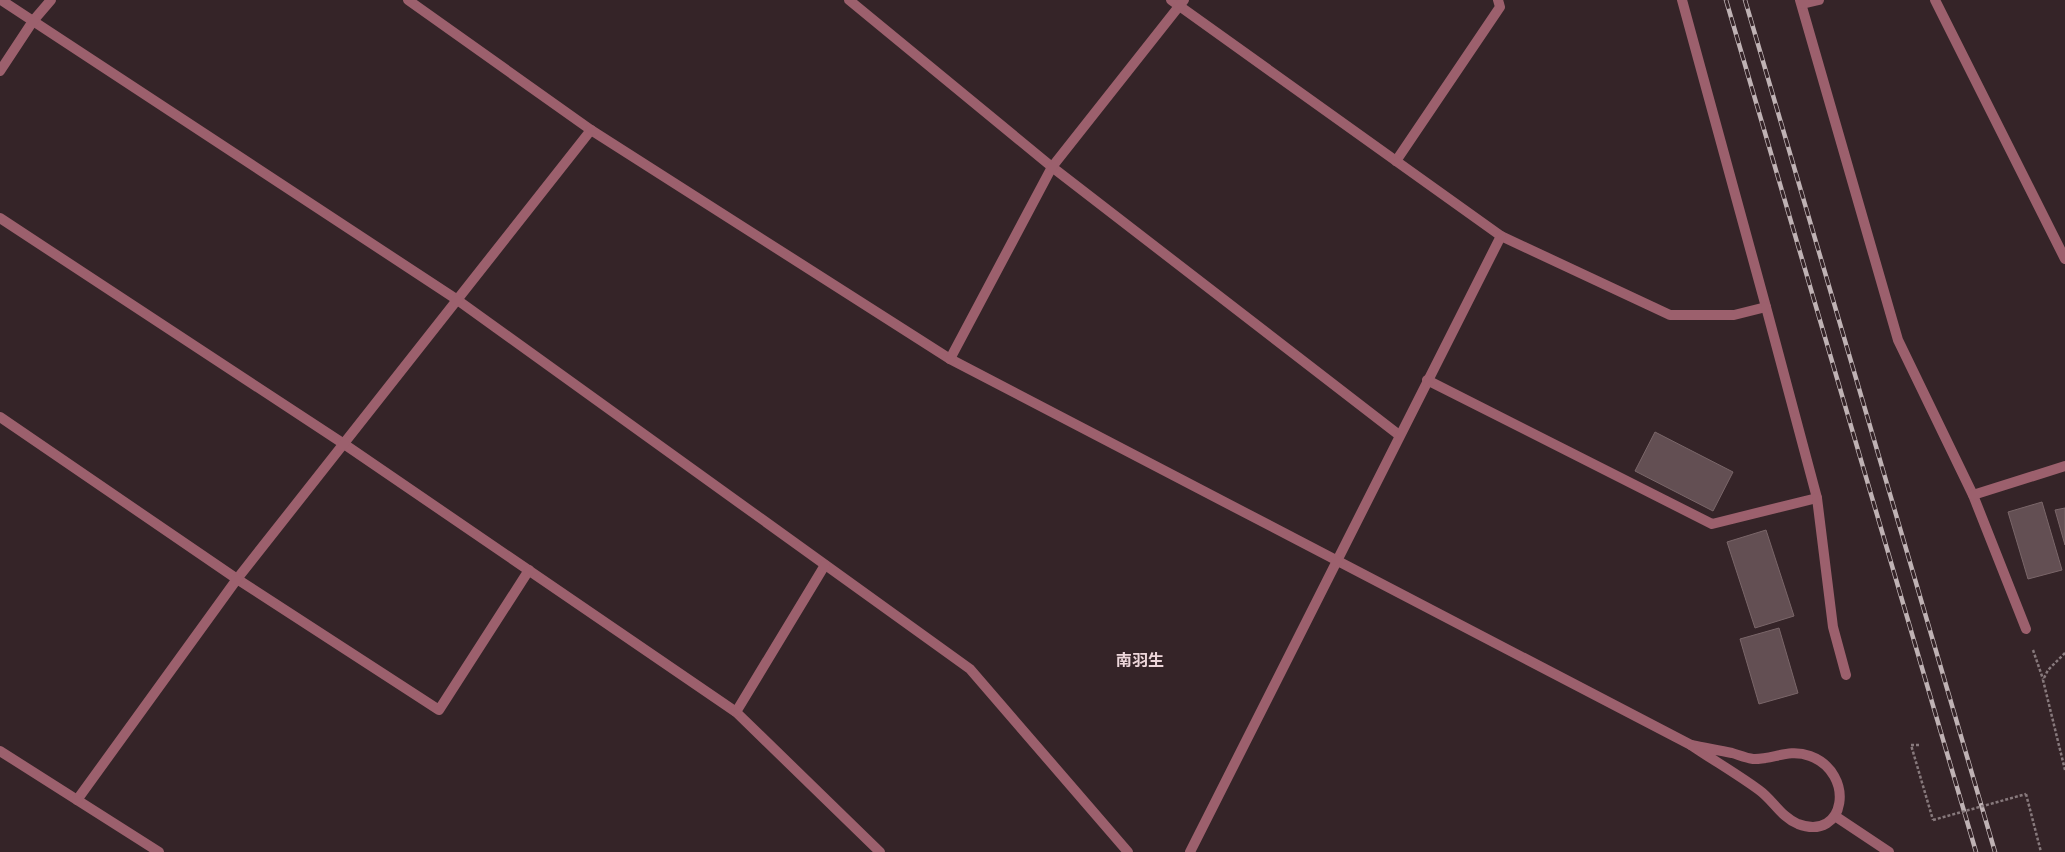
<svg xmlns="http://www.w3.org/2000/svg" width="2065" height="852" font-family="'Open Sans','Noto Sans JP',sans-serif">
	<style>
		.building { fill: #634f53; stroke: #7a6669 }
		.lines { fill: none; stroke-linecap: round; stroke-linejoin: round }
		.path { stroke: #87797c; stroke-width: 2.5; stroke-dasharray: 3 2; stroke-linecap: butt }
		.minor { stroke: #9c606d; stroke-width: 10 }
		.rail-casing { stroke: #bfb2b4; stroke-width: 4.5 }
		.rail { stroke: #352428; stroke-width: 3; stroke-dasharray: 9; stroke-linecap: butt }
		.path-bridge { stroke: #87797c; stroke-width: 2.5; stroke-dasharray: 3 2; stroke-linecap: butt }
		.labels { text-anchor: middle; stroke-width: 3; stroke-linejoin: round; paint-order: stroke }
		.quarter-label { font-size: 16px; font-weight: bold; fill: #edd6da; stroke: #352428 }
	</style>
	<rect width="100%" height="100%" fill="#352428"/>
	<g class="building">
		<polygon points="1655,432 1733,472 1713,511 1635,471"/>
		<polygon points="2042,502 2062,570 2028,579 2008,512"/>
		<polygon points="2065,508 2065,545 2055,510"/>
		<polygon points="1766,530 1794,616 1755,628 1727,542"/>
		<polygon points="1779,628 1798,693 1759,704 1740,639"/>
	</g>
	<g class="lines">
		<g class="path">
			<polyline points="2033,650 2043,679"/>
			<polyline points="2065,653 2048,670 2043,680 2065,770"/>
			<polyline points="1919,745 1911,745 1933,820"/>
			<polyline points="2026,794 2041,852"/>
		</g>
		<g class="minor">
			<polyline points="1,0 456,299 970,669 1128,852"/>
			<polyline points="408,0 591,130 950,359 1691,745"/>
			<polyline points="849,0 1052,167 1399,435"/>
			<polyline points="1171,0 1501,236 1670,315 1734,315 1766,307 1682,0"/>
			<polyline points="1800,0 1898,340 1973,495 2026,629"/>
			<polyline points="1935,0 2065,259"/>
			<polyline points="1802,4 1819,0"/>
			<polyline points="0,71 33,21 51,0"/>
			<polyline points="1396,161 1500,7 1498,0"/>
			<polyline points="0,218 344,444 736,712 880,852"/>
			<polyline points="950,359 1052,167 1184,0"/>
			<polyline points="1427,380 1712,524 1817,498 1766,307"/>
			<polyline points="0,417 237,579 439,710 529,570"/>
			<polyline points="1973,495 2065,466"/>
			<polyline points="1817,498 1833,627 1846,675"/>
			<polyline points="736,712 825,565"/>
			<path d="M1691,745C1705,748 1718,750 1732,753C1739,755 1746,758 1753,759C1773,760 1788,748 1810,756C1856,773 1846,842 1798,824C1781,817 1773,800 1759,790C1737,774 1713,760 1691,745Z"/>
			<polyline points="0,751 159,852"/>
			<polyline points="77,800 237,579 591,130"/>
			<polyline points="1835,816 1889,852"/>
			<polyline points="1190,852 1501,236"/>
		</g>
		<g class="rail-casing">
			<g id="rail">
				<polyline points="1726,0 1976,852"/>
				<polyline points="1745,0 1995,852"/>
			</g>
		</g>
		<use href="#rail" class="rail"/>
		<polyline class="path-bridge" points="1933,820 2026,794"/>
	</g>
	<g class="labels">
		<g class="quarter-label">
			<text x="1140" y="666">南羽生</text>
		</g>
	</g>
</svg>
